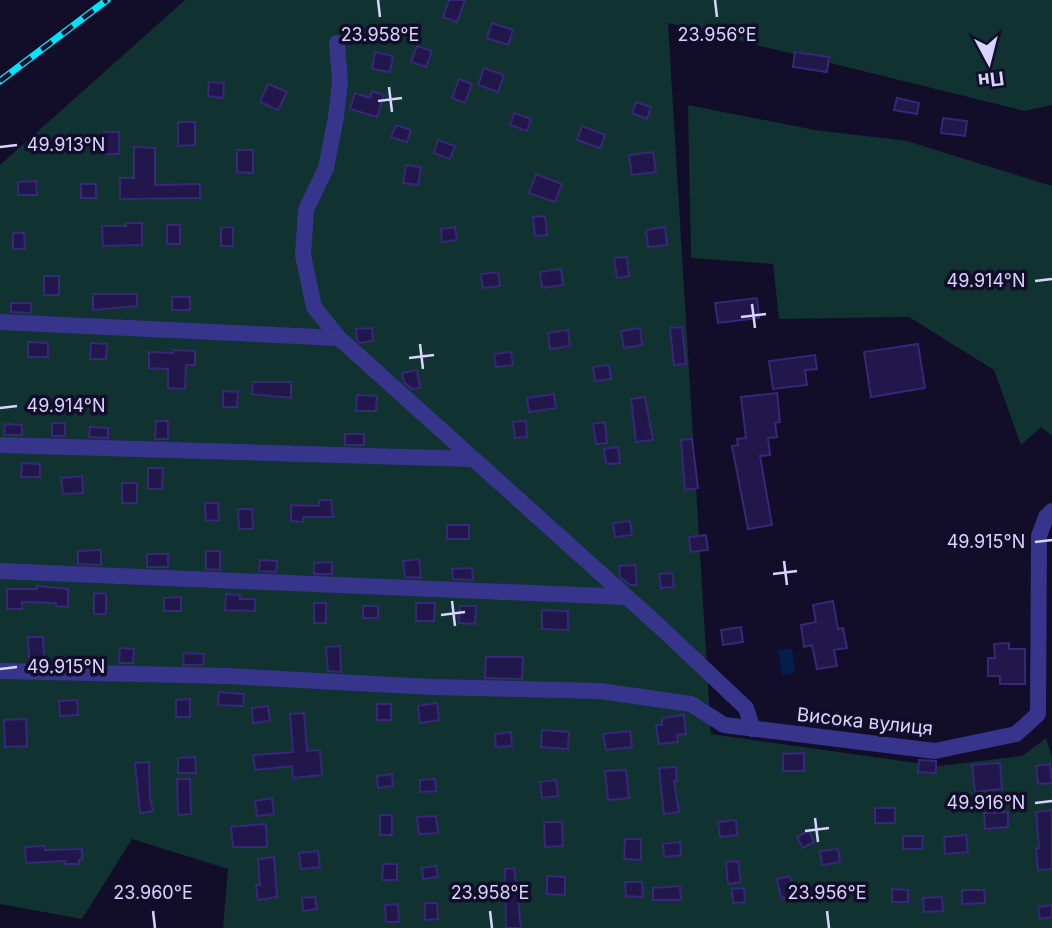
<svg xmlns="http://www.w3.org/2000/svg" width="1052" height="928" font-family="Inter,sans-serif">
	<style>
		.green { fill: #103231 }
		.water { fill: #051e49 }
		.building { fill: #22174a; stroke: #372779; stroke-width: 2 }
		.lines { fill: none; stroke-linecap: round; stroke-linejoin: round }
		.street { stroke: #37348b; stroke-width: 16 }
		.rail-casing { stroke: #00e5ff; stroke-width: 7 }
		.rail { stroke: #120d28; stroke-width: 4.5; stroke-dasharray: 13; stroke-linecap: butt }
		.ticks { fill: none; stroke: #d9d4ff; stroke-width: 2.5 }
		.labels { text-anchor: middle; stroke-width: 7; stroke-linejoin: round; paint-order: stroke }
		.street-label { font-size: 19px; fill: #d9d4ff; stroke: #120d28 }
		.ticks-label { font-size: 18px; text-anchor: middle; fill: #d9d4ff; stroke: #120d28; stroke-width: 7; stroke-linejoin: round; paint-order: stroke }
	</style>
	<rect width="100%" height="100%" fill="#120d28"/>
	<g class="green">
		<polygon points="185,0 1052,0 1052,105 1025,111 668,23 711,734 938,766 1022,756 1046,738 1052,757 1052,928 223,928 228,869 132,839 82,919 0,904 0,165"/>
		<polygon points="688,105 815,130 907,141 1052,186 1052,436 1041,427 1021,445 994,370 909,317 779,319 773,264 691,258"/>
	</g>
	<polygon class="water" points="792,648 795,673 782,675 778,650"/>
	<g class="building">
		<polygon points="449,0 465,0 457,22 443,17"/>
		<polygon points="492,23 513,30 508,45 487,38"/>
		<polygon points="417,46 432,51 426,67 411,62"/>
		<polygon points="375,52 393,56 390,72 372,69"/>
		<polygon points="795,52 829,57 827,72 793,67"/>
		<polygon points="484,68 504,75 498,92 478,85"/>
		<polygon points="459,79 472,84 465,103 452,98"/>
		<polygon points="209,82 224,83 223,98 208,96"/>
		<polygon points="268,84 287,92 278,110 260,102"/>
		<polygon points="372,91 384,95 377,117 350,109 355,93 370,98"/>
		<polygon points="897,98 919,103 917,114 894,110"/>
		<polygon points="636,102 651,107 647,119 632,113"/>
		<polygon points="514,113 531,119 527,131 510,125"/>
		<polygon points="943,118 967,121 965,136 941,133"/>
		<polygon points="178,122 195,122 195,145 178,146"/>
		<polygon points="396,125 411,130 407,142 391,137"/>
		<polygon points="582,126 605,135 600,148 577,140"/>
		<polygon points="104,132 119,132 119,154 105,154"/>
		<polygon points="438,140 455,146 450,159 434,153"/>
		<polygon points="134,147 155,148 155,185 200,184 200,198 120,199 120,178 134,178"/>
		<polygon points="237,150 253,150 253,173 237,172"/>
		<polygon points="653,152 656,172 632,175 629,155"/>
		<polygon points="406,165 421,167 418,185 403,183"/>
		<polygon points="536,174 562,184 555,202 529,193"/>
		<polygon points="36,181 37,195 18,195 18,182"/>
		<rect x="81" y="184" width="15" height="14"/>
		<polygon points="545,216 547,235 535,236 533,217"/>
		<polygon points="126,223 142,223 142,245 103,246 102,226 126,226"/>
		<rect x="167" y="225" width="13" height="19"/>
		<polygon points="233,227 233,246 221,246 221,228"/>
		<polygon points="455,227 457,240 442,242 441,229"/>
		<polygon points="665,227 667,245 648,247 646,230"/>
		<polygon points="13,233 24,233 25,249 13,249"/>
		<polygon points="627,257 629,276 617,278 614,258"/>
		<polygon points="561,269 563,285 542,288 540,272"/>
		<polygon points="498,272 500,286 483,288 481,274"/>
		<rect x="44" y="276" width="15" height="19"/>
		<polygon points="93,294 137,294 137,306 93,310"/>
		<rect x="172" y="297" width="18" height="13"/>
		<polygon points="757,298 759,318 718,323 715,303"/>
		<polygon points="11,303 31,303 31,313 11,312"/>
		<polygon points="682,327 686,364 674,365 670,328"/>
		<polygon points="372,328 373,341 360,343 357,340 356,329"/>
		<polygon points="640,328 642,345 624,348 621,331"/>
		<polygon points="568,330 570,346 550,349 548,333"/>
		<polygon points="28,342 48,343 48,357 28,357"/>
		<polygon points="91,343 107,344 106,359 90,359"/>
		<polygon points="918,344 925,388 871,397 864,352"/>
		<polygon points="173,350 195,351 195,365 186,365 185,389 168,388 168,369 149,368 149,352 173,353"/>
		<polygon points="511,352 513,365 496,367 494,354"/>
		<polygon points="815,355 817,369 805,370 807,385 773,389 769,361"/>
		<polygon points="609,365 611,379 595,381 593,367"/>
		<polygon points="417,370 420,388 412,389 404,382 402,373"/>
		<polygon points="253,382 291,382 291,398 252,394"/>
		<polygon points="223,391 238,392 237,407 223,407"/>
		<polygon points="777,393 780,422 775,423 777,437 768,438 770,455 760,456 772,525 748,529 732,446 738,445 737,439 746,438 741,397"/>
		<polygon points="554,394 556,408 529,412 527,398"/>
		<polygon points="357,395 377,396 376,411 356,411"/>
		<polygon points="645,397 653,440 636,442 631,399"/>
		<polygon points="156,421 168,421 168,439 155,439"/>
		<polygon points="526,421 527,437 515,438 513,422"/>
		<polygon points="605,422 607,443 596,444 593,424"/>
		<rect x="52" y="423" width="13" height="13"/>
		<polygon points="5,424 22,425 22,435 4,435"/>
		<polygon points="90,427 108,428 108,438 89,437"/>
		<rect x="345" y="434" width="19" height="11"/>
		<polygon points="692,439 698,488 685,490 681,440"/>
		<polygon points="618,447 620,463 606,464 604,449"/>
		<polygon points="22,463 40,464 40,477 21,477"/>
		<polygon points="148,468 163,468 162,489 148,489"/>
		<polygon points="82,476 83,493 63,494 61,478"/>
		<rect x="122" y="483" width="15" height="20"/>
		<polygon points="319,500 331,500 333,517 303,517 303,522 291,521 291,505 319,506"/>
		<polygon points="205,503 218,503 219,520 206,521"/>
		<polygon points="238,509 252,509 253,529 239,529"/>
		<polygon points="630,521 632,535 615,537 613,523"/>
		<rect x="447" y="525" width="22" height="14"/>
		<polygon points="706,535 708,550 691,552 689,537"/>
		<polygon points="101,550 101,565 78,564 78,551"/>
		<polygon points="206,551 220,551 220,570 206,569"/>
		<rect x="147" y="554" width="21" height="13"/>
		<polygon points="419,559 421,578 405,577 403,561"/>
		<polygon points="260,560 277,561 276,572 259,571"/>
		<polygon points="332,562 332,574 314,574 314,563"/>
		<polygon points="635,565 637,585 630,585 620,577 619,566"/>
		<polygon points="472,568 473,580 453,579 452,569"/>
		<polygon points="672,573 674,587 661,588 659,574"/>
		<polygon points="37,586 68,589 68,607 56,606 56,603 22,602 22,609 7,609 7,589 37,589"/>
		<polygon points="94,593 106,594 106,614 94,614"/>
		<polygon points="226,594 240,595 240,599 255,599 255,611 225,610"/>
		<polygon points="181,597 181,611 164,611 164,598"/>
		<polygon points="833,601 838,629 843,628 847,648 834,650 837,666 817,669 812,645 804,647 801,625 816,622 813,605"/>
		<rect x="314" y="603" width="12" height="20"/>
		<polygon points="416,603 435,603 434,621 416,621"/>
		<rect x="363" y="606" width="15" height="12"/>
		<polygon points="460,606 476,606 475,624 459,623"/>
		<polygon points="542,610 568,611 568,630 542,629"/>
		<polygon points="741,627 743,642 723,645 721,630"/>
		<polygon points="28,637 43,637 44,658 29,658"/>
		<polygon points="1009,643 1009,649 1025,649 1025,684 1000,684 1000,676 988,676 988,658 995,658 994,644"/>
		<polygon points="340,646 341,672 328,671 326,647"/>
		<polygon points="120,648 134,649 133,663 119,663"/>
		<polygon points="184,653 204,654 203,665 183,665"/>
		<polygon points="486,657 523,657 522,679 485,678"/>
		<polygon points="219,692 244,694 243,706 218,705"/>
		<polygon points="190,699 190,717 176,717 176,700"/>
		<polygon points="77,700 78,715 60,716 59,701"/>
		<polygon points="437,703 439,720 420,723 418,706"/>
		<rect x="377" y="704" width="14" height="16"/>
		<polygon points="268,706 270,721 253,723 252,708"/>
		<polygon points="304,713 307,751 320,750 322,775 293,778 292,766 255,770 253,755 293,752 290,714"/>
		<polygon points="684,715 686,734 677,735 678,742 659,744 656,725 662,725 662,718"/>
		<polygon points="26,719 27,746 5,747 4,720"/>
		<polygon points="542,730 569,732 568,749 541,747"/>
		<polygon points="630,731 632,747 606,750 603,734"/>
		<polygon points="511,732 512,746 496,747 495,734"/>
		<polygon points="804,753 804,771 783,771 783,754"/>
		<polygon points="195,757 196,773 178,773 178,758"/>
		<polygon points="919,760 936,761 936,773 918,772"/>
		<polygon points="149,762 150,799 153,811 140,813 135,763"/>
		<polygon points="1000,763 1002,789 975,792 972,765"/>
		<polygon points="1050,764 1052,783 1038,784 1036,766"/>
		<polygon points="676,767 677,781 674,781 679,812 664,814 659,768"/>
		<polygon points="626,770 629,798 608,800 605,771"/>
		<polygon points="392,774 393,786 378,788 377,776"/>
		<polygon points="177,779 190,779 191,814 178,815"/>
		<polygon points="435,779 436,791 420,792 420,780"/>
		<polygon points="556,780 558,796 542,798 540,782"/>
		<polygon points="272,798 274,814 257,816 255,801"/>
		<rect x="875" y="808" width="20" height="15"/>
		<polygon points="1052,810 1052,869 1038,870 1036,848 1039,848 1036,812"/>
		<polygon points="1008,812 1008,827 985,829 984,813"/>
		<rect x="380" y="815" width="12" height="20"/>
		<polygon points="436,816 438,833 419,834 417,817"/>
		<polygon points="736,820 737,835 720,837 718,822"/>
		<polygon points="544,822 562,822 563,846 545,847"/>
		<polygon points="266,824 267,847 233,847 231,827"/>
		<polygon points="809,831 814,842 803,848 797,837"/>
		<polygon points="966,835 968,852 945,854 944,837"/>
		<polygon points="903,836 923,836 922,849 903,849"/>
		<polygon points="625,839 641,839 641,860 624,859"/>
		<polygon points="680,842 681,855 664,857 663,844"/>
		<polygon points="44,846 45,850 82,849 82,859 79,860 79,864 65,864 65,861 26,863 25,847"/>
		<polygon points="838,849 840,862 822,865 820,851"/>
		<polygon points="318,851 320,867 301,869 299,853"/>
		<polygon points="274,857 277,897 258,900 256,885 260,885 258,859"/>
		<polygon points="738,861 741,882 728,884 726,862"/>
		<polygon points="383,864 397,864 397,880 382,880"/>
		<polygon points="436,866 438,877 423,879 422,868"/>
		<polygon points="514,868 516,886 521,886 521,900 518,900 521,928 506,928 505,869"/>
		<polygon points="547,876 565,877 565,895 547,894"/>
		<polygon points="790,876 794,896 781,898 777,879"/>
		<polygon points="625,882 642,882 643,897 626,896"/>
		<polygon points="680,886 681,900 653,900 653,888"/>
		<polygon points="744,888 745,902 733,903 732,889"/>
		<polygon points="892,889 908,890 908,902 892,902"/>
		<polygon points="962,890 984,890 985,903 962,904"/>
		<polygon points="315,897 317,909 303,911 302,898"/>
		<polygon points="942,897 943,911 924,912 923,898"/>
		<polygon points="425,903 437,903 438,919 425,920"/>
		<polygon points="398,904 399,922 386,922 385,905"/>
		<polygon points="1052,905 1052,917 1040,919 1038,907"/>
	</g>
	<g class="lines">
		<g class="street">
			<polyline points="337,43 340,82 336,117 326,168 306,210 303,255 314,307 339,338 658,625 746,708 753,729"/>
			<polyline points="0,322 339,338"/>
			<polyline points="0,445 472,459"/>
			<polyline points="0,571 626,597"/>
			<polyline points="0,671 228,676 431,687 600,691 691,704 724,725 935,751 1016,734 1038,714 1039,536 1046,517 1052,511"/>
		</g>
		<g class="rail-casing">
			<polyline id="rail" points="0,81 107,0"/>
		</g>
		<use href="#rail" class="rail"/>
	</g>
	<path class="ticks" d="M378,0L380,17M715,0L717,17M389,87L392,112M378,101L402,98M0,147L17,145M1035,281L1052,279M752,304L755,328M741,317L766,314M420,344L423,369M409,358L434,355M0,408L17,406M1035,542L1052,540M784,561L787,585M773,574L797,571M452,601L455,626M441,615L465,612M0,669L17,667M1035,803L1052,801M815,818L818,842M805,831L829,828M153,911L155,928M490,911L492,928M827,911L829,928"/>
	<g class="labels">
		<g class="street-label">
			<text transform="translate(865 721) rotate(6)" y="7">Висока вулиця</text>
		</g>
	</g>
	<g class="ticks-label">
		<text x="380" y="41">23.958°E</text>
		<text x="717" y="41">23.956°E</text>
		<text x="66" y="151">49.913°N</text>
		<text x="986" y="287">49.914°N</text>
		<text x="66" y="412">49.914°N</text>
		<text x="986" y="548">49.915°N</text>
		<text x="66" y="673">49.915°N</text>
		<text x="986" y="809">49.916°N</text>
		<text x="153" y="899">23.960°E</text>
		<text x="490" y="899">23.958°E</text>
		<text x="827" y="899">23.956°E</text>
	</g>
	<g transform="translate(989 63) rotate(173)" stroke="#120d28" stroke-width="5" paint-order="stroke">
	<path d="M0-5L12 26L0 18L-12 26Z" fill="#d9d4ff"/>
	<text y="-10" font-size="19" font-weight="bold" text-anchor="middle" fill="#d9d4ff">Пн</text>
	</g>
</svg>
